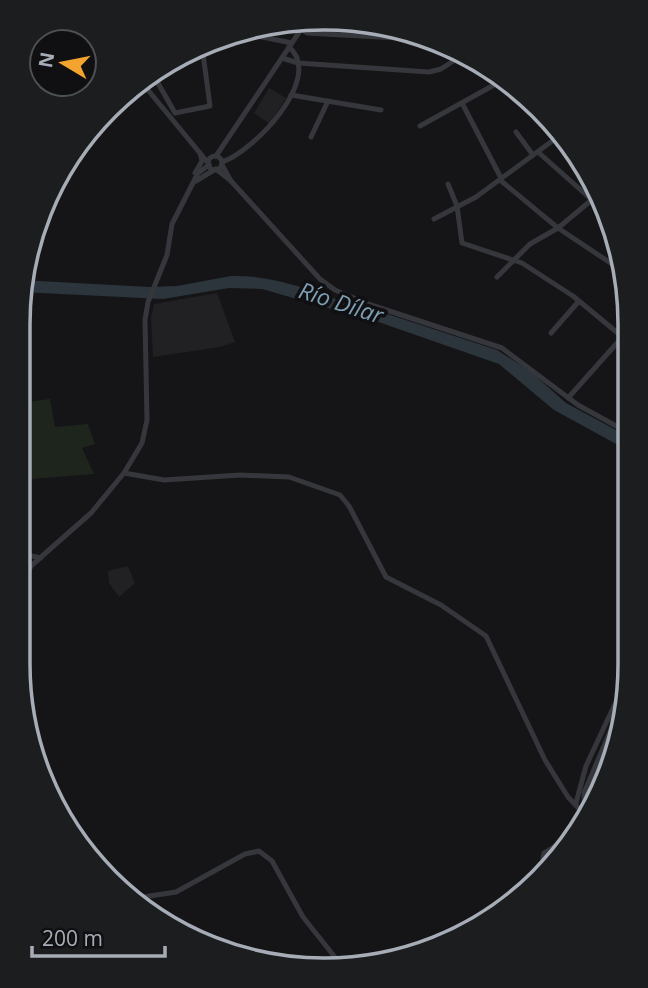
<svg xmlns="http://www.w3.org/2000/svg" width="648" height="988" font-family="'Open Sans',sans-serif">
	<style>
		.built { fill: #212124 }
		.green { fill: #1d251d }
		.water { fill: #2b353b }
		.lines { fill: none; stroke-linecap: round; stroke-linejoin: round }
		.minor { stroke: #36373c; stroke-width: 5 }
		.labels { text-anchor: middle; stroke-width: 7; stroke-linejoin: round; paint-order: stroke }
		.water-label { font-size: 23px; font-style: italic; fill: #7d9eb3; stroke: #101012 }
		.rim { fill: none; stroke: #a6adb7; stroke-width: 3.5 }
	</style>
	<rect width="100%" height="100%" fill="#151517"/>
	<g class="built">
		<polygon points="269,88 286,98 270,124 254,113"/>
		<polygon points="217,293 235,342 220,347 153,357 151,317 154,304"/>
		<polygon points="128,566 135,583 119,597 109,583 108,571"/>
	</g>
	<polygon class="green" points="50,399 55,427 88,424 95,444 82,448 94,474 19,480 19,403"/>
	<path class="water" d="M231,276C264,275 292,284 324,294C337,298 345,307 360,305L497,350L531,372L566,403L629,437V451L554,410L499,364L344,310H335L262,289L229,288L163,299L20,292L21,280L149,287L177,286Z"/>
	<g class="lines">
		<g class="minor">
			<polyline points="301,29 307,33 433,40"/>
			<polyline points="246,34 292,43"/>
			<polyline points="282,58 298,63 429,72 441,69 461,56"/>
			<polyline points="156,74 178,68 176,59"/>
			<polyline points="154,76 175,113 210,106 202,46"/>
			<polyline points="143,84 209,164"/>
			<polyline points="291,95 381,110"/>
			<polyline points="462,103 501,178"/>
			<polyline points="420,126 503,80"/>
			<polyline points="516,132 533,155"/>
			<polyline points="311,137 328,101"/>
			<polyline points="538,152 592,200"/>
			<polyline points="216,156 308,19"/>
			<circle cx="215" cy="163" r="7"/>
			<path d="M222,162C253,152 325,78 289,47"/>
			<polyline points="222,165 231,181"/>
			<polyline points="216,169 231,181 320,279 335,290 368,304 502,348 578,405 629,433"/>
			<polyline points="195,173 202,161 200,153"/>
			<polyline points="500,180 558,228 621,270"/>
			<polyline points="196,181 214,170"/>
			<polyline points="448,184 457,206 462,243 522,263 573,296 625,339"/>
			<polyline points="593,199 604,207"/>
			<polyline points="434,219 476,197 559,136"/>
			<polyline points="497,277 530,244 558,228 600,193"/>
			<polyline points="551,333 579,301"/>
			<polyline points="624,395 629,398"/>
			<polyline points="568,398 617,343 630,337"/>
			<polyline points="124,473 164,480 240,475 289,477 340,495 349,506 386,577 441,605 486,636 545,760 568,797 585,815"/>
			<polyline points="18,553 41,558"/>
			<polyline points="18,586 32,565 91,513 124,473 142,443 147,420 145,320 148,302 167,255 172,224 198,173 209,165"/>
			<polyline points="576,803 586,766 628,676"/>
			<polyline points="585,815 584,793 628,689"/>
			<polyline points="545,874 542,864 544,853 577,832"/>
			<polyline points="130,899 176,892 245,854 259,851 272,861 303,917 342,966"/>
			<polyline points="429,949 445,940 455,938"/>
		</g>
	</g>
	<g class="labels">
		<g class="water-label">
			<text transform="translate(341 303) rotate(18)" y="8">Río Dílar</text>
		</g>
	</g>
	<path d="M0 0H648V988H0ZM324 30H324A294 294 0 0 1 618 324V664A294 294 0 0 1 324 958H324A294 294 0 0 1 30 664V324A294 294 0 0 1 324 30Z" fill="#1c1d1f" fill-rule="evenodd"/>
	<path class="rim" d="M324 30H324A294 294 0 0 1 618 324V664A294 294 0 0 1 324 958H324A294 294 0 0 1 30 664V324A294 294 0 0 1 324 30Z"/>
	<g transform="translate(63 63) rotate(280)"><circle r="33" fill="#101012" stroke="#4c4f54" stroke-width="2"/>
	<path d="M0-5L12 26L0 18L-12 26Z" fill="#f5a32f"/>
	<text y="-10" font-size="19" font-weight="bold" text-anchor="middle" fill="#a6adb7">N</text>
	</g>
	<path d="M32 946v10h133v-10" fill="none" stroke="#a6adb7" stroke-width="3.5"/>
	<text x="42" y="946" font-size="21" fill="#a6adb7" stroke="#101012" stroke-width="5" paint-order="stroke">200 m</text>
</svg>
